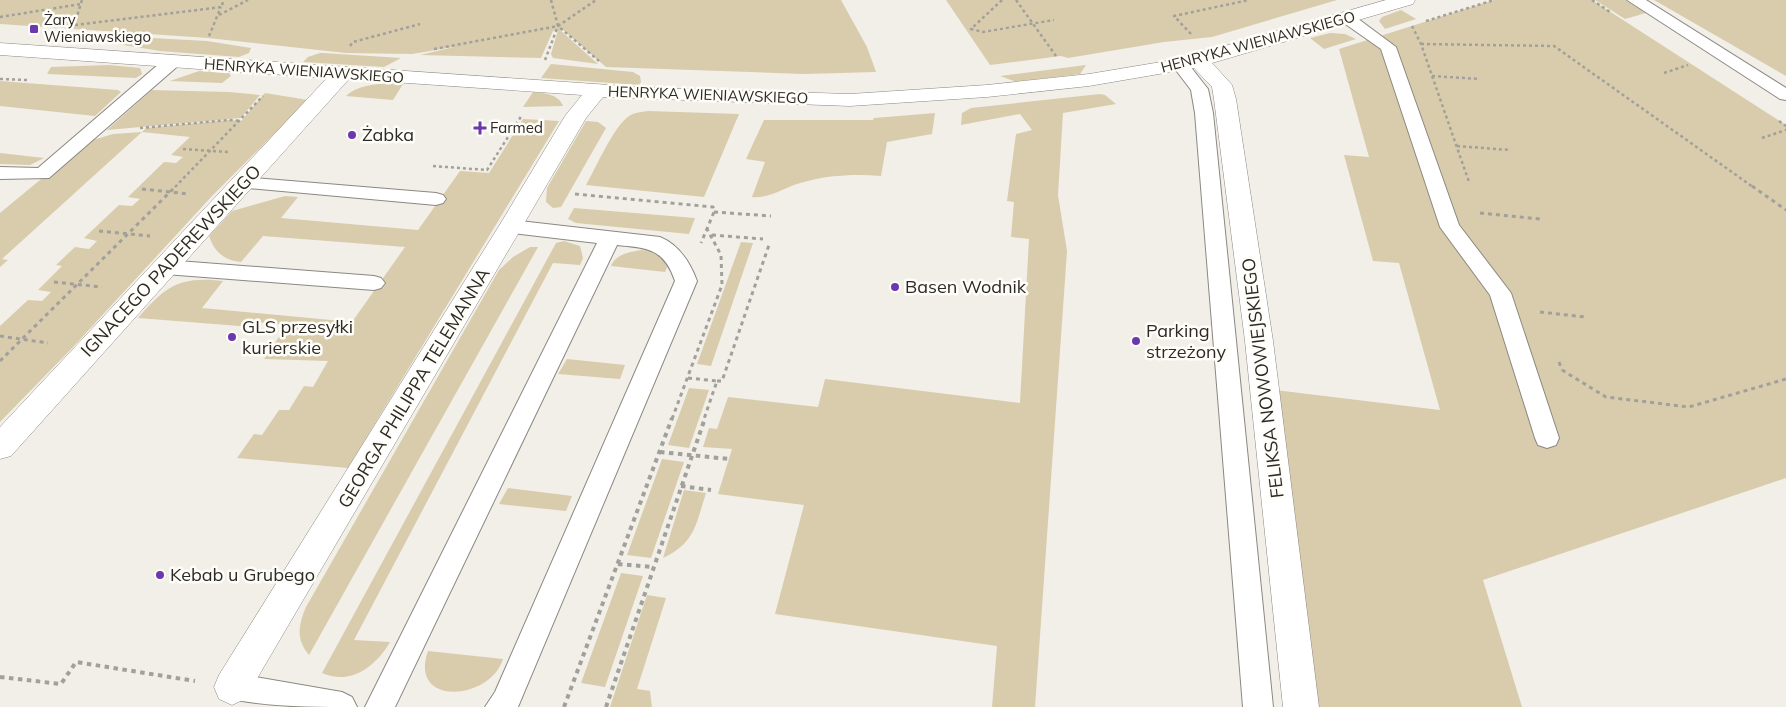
<svg xmlns="http://www.w3.org/2000/svg" width="1786" height="707" font-family="Mulish,sans-serif">
	<style>
		.green { fill: #d8ccac }
		.lines { fill: none; stroke-linecap: round; stroke-linejoin: round }
		.service-casing { stroke: #8b8882; stroke-width: 2 }
		.minor-casing { stroke: #8b8882; stroke-width: 1 }
		.path-far2 { stroke: #a2a09a; stroke-width: 2.5; stroke-dasharray: 3 3; stroke-linecap: butt }
		.path-far1 { stroke: #a2a09a; stroke-width: 3; stroke-dasharray: 4 4; stroke-linecap: butt }
		.path { stroke: #a2a09a; stroke-width: 4; stroke-dasharray: 4.5 4.5; stroke-linecap: butt }
		.service { fill: #fff; fill-rule: evenodd }
		.minor { fill: #fff; fill-rule: evenodd }
		.poi-dot { fill: #6b38af; stroke: #fffdf8; stroke-width: 2 }
		.labels { text-anchor: middle; stroke-width: 5; stroke-linejoin: round; paint-order: stroke }
		.far-poi-label { font-size: 15px; fill: #2b2a27; stroke: #fffdf8; text-anchor: start }
		.far-street-label { font-size: 15px; fill: #2b2a27; stroke: #fffdf8 }
		.poi-label { font-size: 18px; fill: #2b2a27; stroke: #fffdf8; text-anchor: start }
		.street-label { font-size: 18px; fill: #2b2a27; stroke: #fffdf8 }
	</style>
	<rect width="100%" height="100%" fill="#f2efe8"/>
	<g class="green">
		<polygon points="0,0 841,0 867,47 876,72 804,74 606,67 562,29 560,30 598,64 553,58 551,54 558,30 553,31 541,58 420,55 454,47 412,54 346,53 208,38 0,24"/>
		<polygon points="946,0 1337,0 1212,37 1164,42 1068,58 1061,56 990,65"/>
		<polygon points="1494,0 1592,0 1786,125 1786,478 1483,580 1522,707 1316,707 1275,390 1440,410 1399,263 1373,261 1344,155 1369,157 1339,49"/>
		<polygon points="1595,0 1625,0 1646,13 1625,19"/>
		<polygon points="1654,0 1786,0 1786,76"/>
		<polygon points="1401,10 1416,19 1385,29 1379,21 1382,17"/>
		<polygon points="1330,33 1345,34 1356,39 1324,49 1310,38"/>
		<polygon points="96,35 207,41 251,48 249,53 239,57 160,51 87,39"/>
		<polygon points="320,53 323,53 401,58 384,67 303,62 308,57"/>
		<polygon points="551,64 633,72 640,76 641,82 639,85 541,78"/>
		<polygon points="109,65 140,68 142,74 136,78 47,74 51,67"/>
		<polygon points="1086,65 1080,74 1023,81 1014,81 1000,76"/>
		<polygon points="199,71 229,73 231,76 222,83 170,81"/>
		<polygon points="0,81 118,90 121,92 95,116 0,106"/>
		<path d="M403,84L393,100L346,96C359,83 387,83 403,84Z"/>
		<polygon points="152,90 229,92 260,95 241,118 107,130"/>
		<path d="M533,92C544,93 559,94 563,106L523,107Z"/>
		<polygon points="265,93 308,100 212,196 74,346 0,422 0,326 28,300 42,301 51,292 38,290 62,266 56,265 75,247 89,249 97,241 84,238 119,205 132,206 140,199 128,197 164,162 176,163 183,157 171,155 190,137 142,132 2,259 8,260 0,267 0,213 86,142 113,134 142,132 146,128 229,120 241,121"/>
		<polygon points="1100,94 1105,95 1116,104 1063,113 1058,195 1067,251 1035,707 992,707 997,646 775,614 804,505 718,494 732,449 703,447 709,428 717,429 728,397 818,407 825,379 1020,403 1029,239 1011,237 1014,202 1007,201 1016,134 1032,130 1020,114 961,125 962,113 971,108"/>
		<path d="M648,111L739,114L704,197L586,185C596,168 613,127 629,116C635,112 642,112 648,111Z"/>
		<path d="M935,113L932,134L887,142L881,176C855,174 829,175 804,182C786,186 770,199 752,197L765,162L746,159L764,120H873L874,118Z"/>
		<path d="M523,119L559,121L348,468L237,458L254,434L262,435L279,410H289L304,386L313,387L328,361L264,359L287,325L256,322L252,327L138,318C166,286 179,276 223,281L202,308L352,322L405,247L263,236L241,262C224,260 215,253 209,236L232,211L285,196L298,197L281,218L418,230L460,171L489,173Z"/>
		<polygon points="586,121 598,122 606,128 561,207 553,208 546,202 547,188"/>
		<polygon points="0,153 44,158 30,165 0,164"/>
		<polygon points="574,208 695,218 689,234 576,223 568,219"/>
		<path d="M564,241L580,246L583,258L580,265L553,263L354,640L390,642C376,666 351,686 322,673L556,243Z"/>
		<polygon points="741,242 753,243 711,366 697,364"/>
		<path d="M530,247H538L309,655C296,640 298,625 306,607L499,270L513,257Z"/>
		<path d="M641,250L651,251L665,259L667,267L665,272L611,266C616,254 629,252 641,250Z"/>
		<polygon points="567,359 625,365 620,379 558,374"/>
		<polygon points="689,388 709,390 689,448 668,445"/>
		<polygon points="662,459 684,462 651,558 627,555"/>
		<polygon points="508,488 572,496 566,511 499,504"/>
		<path d="M684,490L706,493C696,524 695,543 663,558Z"/>
		<polygon points="621,573 643,576 605,687 581,683"/>
		<polygon points="647,595 666,598 637,689 650,691 652,707 610,707"/>
		<path d="M428,651L503,659C490,701 408,707 428,651Z"/>
	</g>
	<g class="lines">
		<g class="service-casing">
			<g id="service">
				<polygon points="1627,0 1646,0 1786,88 1786,100 1780,99"/>
				<polygon points="1347,13 1353,15 1396,47 1459,225 1511,293 1559,438 1556,445 1547,448 1538,445 1535,438 1490,295 1440,227 1381,49 1341,21 1339,18 1341,15"/>
				<polygon points="173,56 179,57 181,61 179,65 49,178 0,179 0,167 38,168 167,57"/>
				<polygon points="1180,60 1186,61 1208,89 1213,113 1273,707 1243,707 1195,113 1191,90 1172,65 1174,61"/>
				<polygon points="243,177 436,193 443,195 446,199 443,203 436,205 236,187 233,183 236,179"/>
				<path d="M511,220L660,237C679,245 690,262 697,281L518,707H485L495,692L675,281C664,248 647,248 617,245L395,707H365L597,243L504,232L501,227L504,222Z"/>
				<polygon points="165,260 374,276 381,278 385,283 381,288 374,290 165,274 158,272 155,267 158,262"/>
				<path d="M232,673L342,692L352,697L357,707C313,707 263,707 222,697L217,687L222,677Z"/>
			</g>
		</g>
		<g class="minor-casing">
			<polygon id="minor" points="1386,0 1415,0 1413,4 1212,63 1232,85 1236,99 1273,341 1319,707 1283,707 1245,341 1214,99 1212,87 1194,68 1089,86 987,97 850,106 603,97 586,118 245,699 232,705 219,699 214,687 219,675 499,226 565,116 582,95 349,79 11,456 0,459 0,427 327,78 0,55 0,43 653,88 850,94 987,85 1089,74 1179,59"/>
		</g>
		<g class="path-far2">
			<polyline points="551,0 558,26 599,61"/>
			<polyline points="1002,0 971,29 983,32 1054,20"/>
			<polyline points="1016,0 1056,56"/>
			<polyline points="1592,0 1610,12"/>
			<polyline points="219,15 248,0"/>
			<polyline points="0,17 81,4"/>
			<polyline points="1426,21 1494,0"/>
			<polyline points="75,25 222,7 223,0"/>
			<polyline points="74,26 82,0"/>
			<polyline points="1412,26 1421,44 1469,182"/>
			<polyline points="1191,34 1174,16 1249,0"/>
			<polyline points="209,36 221,7"/>
			<polyline points="1421,44 1554,46 1753,187"/>
			<polyline points="350,46 353,42 420,24"/>
			<polyline points="434,49 558,26 596,0"/>
			<polyline points="545,60 558,26"/>
			<polyline points="1664,73 1688,65"/>
			<polyline points="1432,76 1480,79"/>
			<polyline points="0,79 27,80"/>
			<polyline points="1779,121 1786,126"/>
			<polyline points="140,128 229,120 241,121"/>
			<polyline points="1762,138 1786,130"/>
			<polyline points="1457,146 1510,150"/>
			<polyline points="183,149 228,152"/>
			<polyline points="433,166 487,170 522,115"/>
			<polyline points="175,187 263,96"/>
		</g>
		<g class="path-far1">
			<polyline points="1752,186 1786,210"/>
			<polyline points="142,189 189,194"/>
			<polyline points="575,194 713,207 714,212 701,243"/>
			<polyline points="714,212 771,216"/>
			<polyline points="1480,213 1540,219"/>
			<polyline points="99,231 150,236"/>
			<polyline points="712,235 763,239"/>
			<polyline points="54,282 102,287"/>
			<polyline points="1540,312 1585,317"/>
			<polyline points="0,336 48,343"/>
			<polyline points="0,361 176,186"/>
			<polyline points="1559,362 1562,370"/>
			<polyline points="1562,370 1606,397 1689,407 1786,379"/>
			<polyline points="688,378 717,381 704,419"/>
			<polyline points="717,381 722,381 769,245"/>
			<polyline points="672,419 722,285 721,255 707,229"/>
		</g>
		<g class="path">
			<polyline points="660,452 729,459"/>
			<polyline points="681,486 711,490"/>
			<polyline points="618,564 653,567"/>
			<polyline points="0,677 61,684 76,662 195,681"/>
			<polyline points="564,707 672,418"/>
			<polyline points="606,707 705,418"/>
		</g>
		<use href="#service" class="service"/>
		<use href="#minor" class="minor"/>
	</g>
	<g class="poi-dot">
		<rect x="29" y="24" width="10" height="10" rx="2.5"/>
		<path d="M477.5 120.5h5v5h5v5h-5v5h-5v-5h-5v-5h5z"/>
		<circle cx="352" cy="135" r="5"/>
		<circle cx="895" cy="287" r="5"/>
		<circle cx="232" cy="337" r="5"/>
		<circle cx="1136" cy="341" r="5"/>
		<circle cx="160" cy="575" r="5"/>
	</g>
	<g class="labels">
		<g class="far-poi-label">
			<text x="44" y="25">Żary<tspan x="44" dy="17">Wieniawskiego</tspan></text>
			<text x="490" y="133">Farmed</text>
		</g>
		<g class="far-street-label">
			<text transform="translate(1258 42) rotate(-15)" y="5">HENRYKA WIENIAWSKIEGO</text>
			<text transform="translate(304 71) rotate(4)" y="5">HENRYKA WIENIAWSKIEGO</text>
			<text transform="translate(708 95) rotate(2)" y="5">HENRYKA WIENIAWSKIEGO</text>
		</g>
		<g class="poi-label">
			<text x="362" y="141">Żabka</text>
			<text x="905" y="293">Basen Wodnik</text>
			<text x="242" y="333">GLS przesyłki<tspan x="242" dy="21">kurierskie</tspan></text>
			<text x="1146" y="337">Parking<tspan x="1146" dy="21">strzeżony</tspan></text>
			<text x="170" y="581">Kebab u Grubego</text>
		</g>
		<g class="street-label">
			<text transform="translate(171 261) rotate(-47)" y="6">IGNACEGO PADEREWSKIEGO</text>
			<text transform="translate(1263 378) rotate(-97)" y="6">FELIKSA NOWOWIEJSKIEGO</text>
			<text transform="translate(414 388) rotate(-59)" y="6">GEORGA PHILIPPA TELEMANNA</text>
		</g>
	</g>
</svg>
